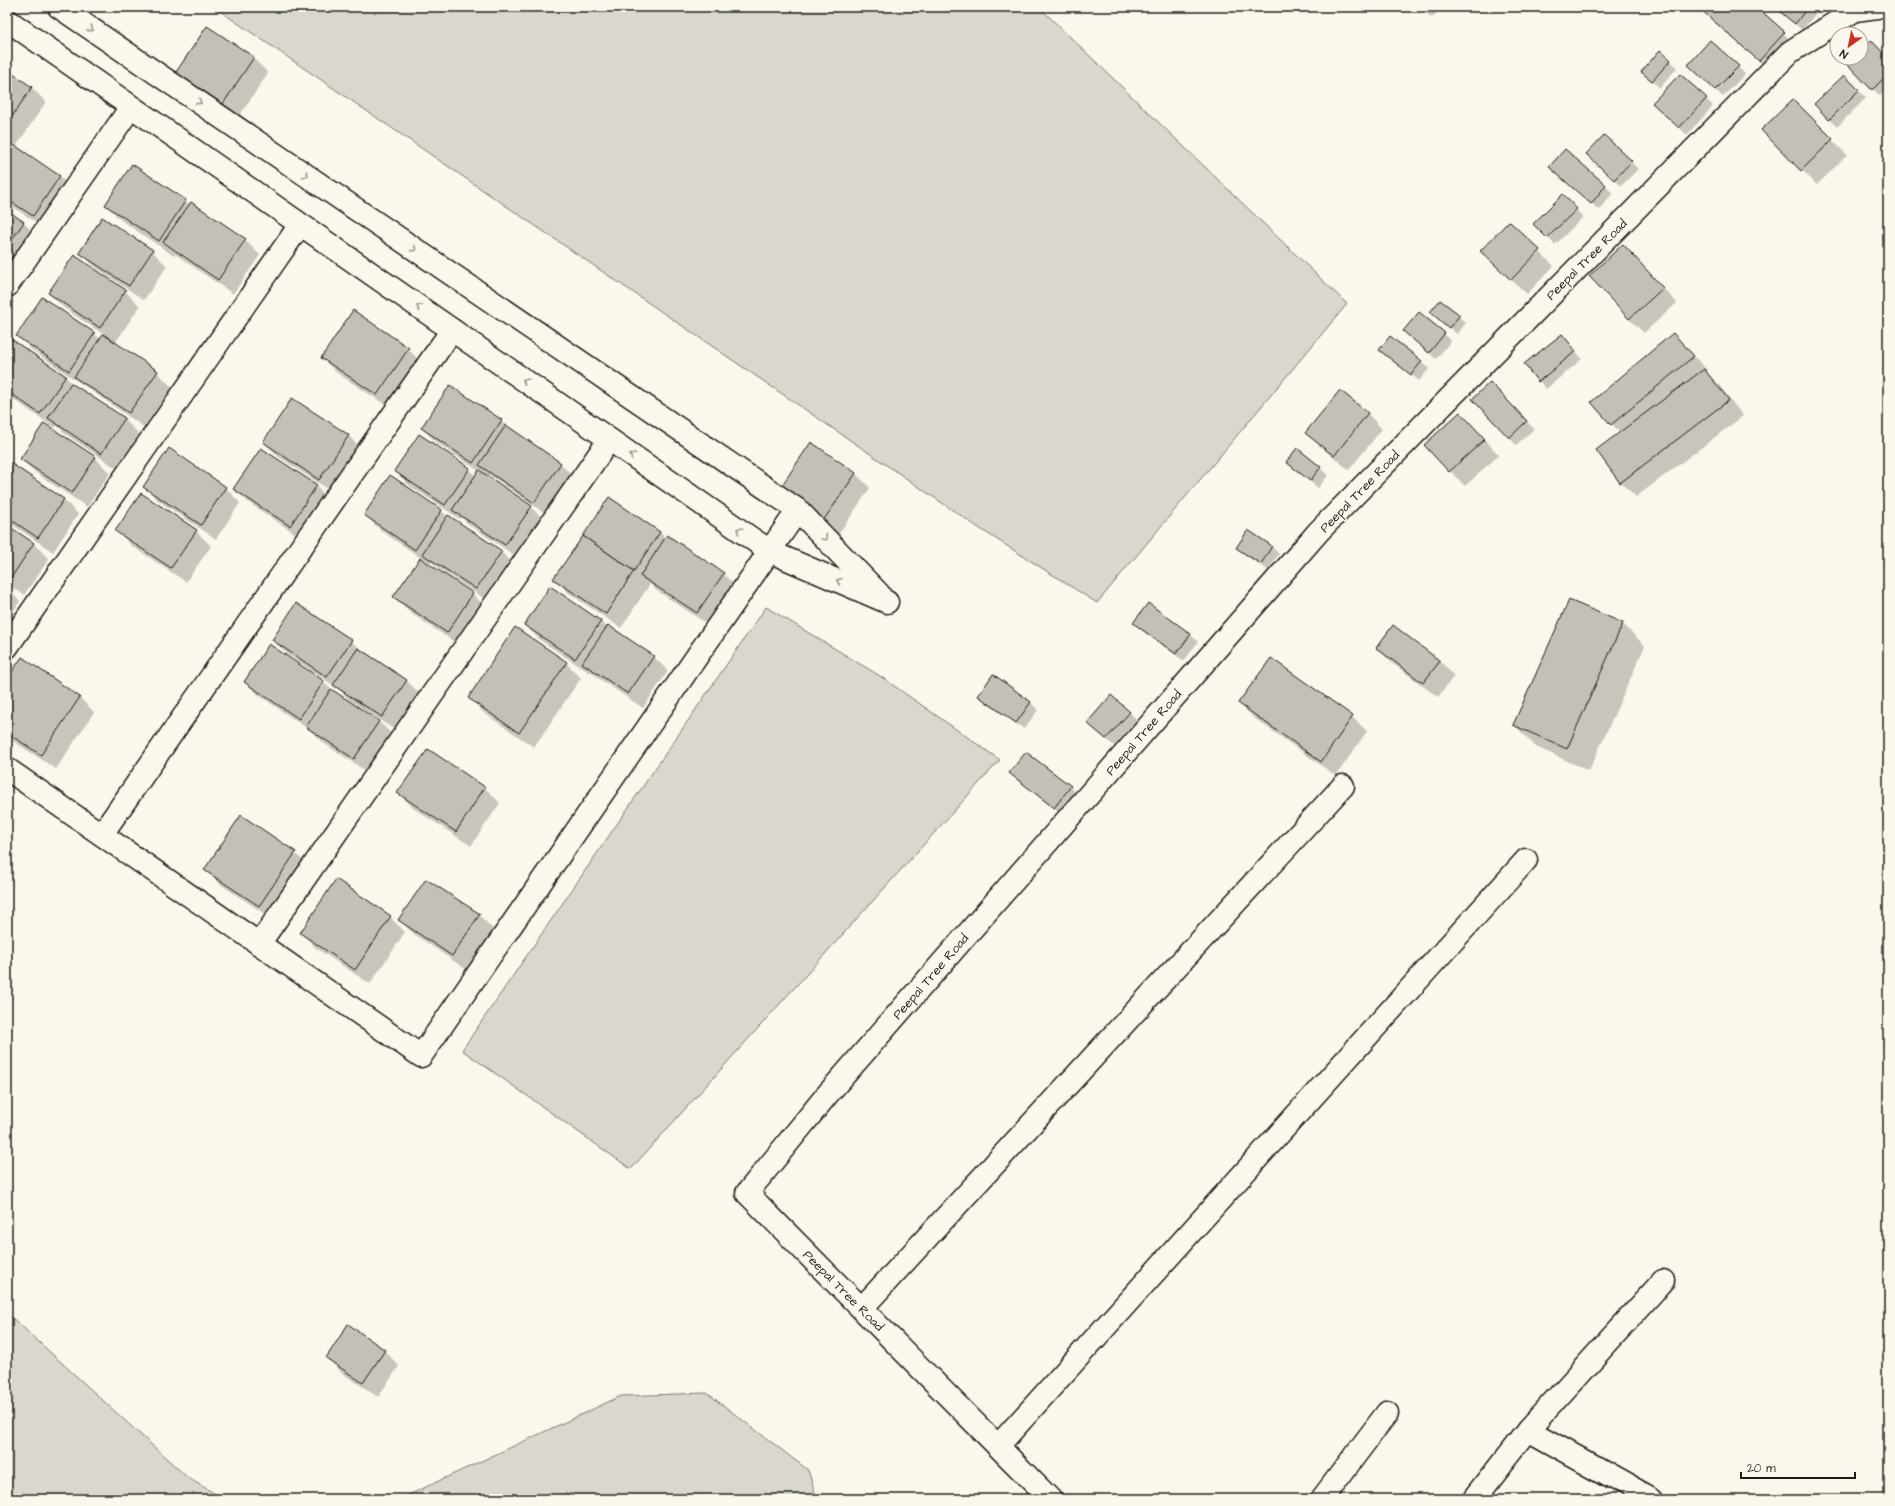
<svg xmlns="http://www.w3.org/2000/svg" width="1895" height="1506" font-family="'Architects Daughter',sans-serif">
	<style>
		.green { fill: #dad7ce; stroke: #7b7a75 }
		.shadow { fill: #0003 }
		.building { fill: #c3c0b8; stroke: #1c1c1c }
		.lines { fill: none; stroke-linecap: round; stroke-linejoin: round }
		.minor-casing { stroke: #1c1c1c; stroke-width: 25 }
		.minor { stroke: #fbf7ec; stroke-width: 22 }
		.oneway { stroke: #97948e }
		.labels { text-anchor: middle; stroke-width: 3; stroke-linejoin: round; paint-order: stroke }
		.street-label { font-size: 13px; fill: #1c1c1c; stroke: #fbf7ec }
	</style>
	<rect width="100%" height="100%" fill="#fbf7ec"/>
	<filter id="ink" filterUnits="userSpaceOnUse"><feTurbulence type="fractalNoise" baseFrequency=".025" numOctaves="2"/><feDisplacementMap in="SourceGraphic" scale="8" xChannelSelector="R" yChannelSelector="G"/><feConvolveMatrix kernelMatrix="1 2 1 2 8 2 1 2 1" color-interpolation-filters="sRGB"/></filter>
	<g filter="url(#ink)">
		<g class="green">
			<polygon points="214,7 1039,7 1347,304 1097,603 982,530"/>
			<polygon points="766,607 880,676 1000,760 631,1169 462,1050"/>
			<polygon points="7,1313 188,1478 224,1499 7,1499"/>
			<polygon points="707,1393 808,1470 817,1499 400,1499 621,1396"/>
		</g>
		<g class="shadow">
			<polygon points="1419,7 1442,7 1432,18"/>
			<polygon points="1703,7 1755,7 1799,48 1774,75 1717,23"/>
			<polygon points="1774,7 1821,7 1802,30"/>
			<polygon points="207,28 253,58 268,73 234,124 188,93"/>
			<polygon points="1861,51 1888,59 1888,88 1880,96 1848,64 1854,58 1861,58"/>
			<polygon points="1670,60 1677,68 1660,88 1642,72"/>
			<polygon points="1738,67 1745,74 1723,97 1696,72"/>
			<polygon points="7,71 31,87 46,102 17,145 7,139"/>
			<polygon points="1844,76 1866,98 1837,127 1815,104"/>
			<polygon points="1706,99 1713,106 1687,135 1661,110"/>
			<polygon points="1793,100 1847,155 1817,185 1762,130"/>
			<polygon points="1604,136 1638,169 1621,186 1594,161"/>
			<polygon points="7,141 59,176 74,191 48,230 7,203"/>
			<polygon points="1565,150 1613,193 1599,210 1550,167"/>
			<polygon points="133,165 190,205 191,203 245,240 260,255 233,294 175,254 174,256 121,220 106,205"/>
			<polygon points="1563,196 1583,217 1555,245 1534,224"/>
			<polygon points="7,212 23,222 38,237 7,284"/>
			<polygon points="103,218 152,251 167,266 144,300 95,267 80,252"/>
			<polygon points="1509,222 1554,266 1527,294 1496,266"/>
			<polygon points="1623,246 1677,303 1644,333 1629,319"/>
			<polygon points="125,291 140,306 115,343 157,372 172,387 144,427 32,350 18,336 95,334 100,339 103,334 64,308 49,293"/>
			<polygon points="1441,301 1466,323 1457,334 1431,312"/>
			<polygon points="1444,334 1451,341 1436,359 1412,338"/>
			<polygon points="1673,334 1708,371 1706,372 1719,385 1743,416 1636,497 1621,482 1620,433 1593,402"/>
			<polygon points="1569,342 1582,359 1546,389 1525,365"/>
			<polygon points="7,346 65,376 76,387 124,419 139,434 116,468 64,433 57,425 55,428 7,395"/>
			<polygon points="408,349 423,364 392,409 337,373 322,358"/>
			<polygon points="1381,350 1421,362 1429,369 1419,381"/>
			<polygon points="1498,390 1534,429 1516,445 1509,437"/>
			<polygon points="1340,392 1368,414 1382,429 1349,470 1321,447 1307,433"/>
			<polygon points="293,399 349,436 363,451 335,494 279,457 264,442"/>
			<polygon points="501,421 508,428 560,463 575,478 550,517 490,475 488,478 531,507 546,522 520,559 468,524 461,517 460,519 410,486 395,471 469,469 476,476 479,471 437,443 422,428"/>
			<polygon points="1474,428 1499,455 1465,486 1450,471"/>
			<polygon points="169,450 226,488 240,503 216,539 159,501 144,486"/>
			<polygon points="1297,450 1328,475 1318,488 1287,462"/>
			<polygon points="95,458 110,473 87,507 36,473 21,459"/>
			<polygon points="7,466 64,500 78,514 53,552 7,521"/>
			<polygon points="855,473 870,488 838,535 794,506"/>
			<polygon points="316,486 331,501 305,540 249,503 235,489"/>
			<polygon points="609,498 660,532 666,539 723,574 738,588 712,627 656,590 650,584 621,628 570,594 555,579"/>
			<polygon points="441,510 448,517 501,552 516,566 491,603 438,568 432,562 430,564 380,530 365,515"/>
			<polygon points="7,526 34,544 49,559 24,595 7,584"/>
			<polygon points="117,531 196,531 211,546 186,582 132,546"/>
			<polygon points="1248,532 1272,547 1279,554 1268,570 1245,555 1238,548"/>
			<polygon points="420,559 473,594 487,609 462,647 409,612 395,597"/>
			<polygon points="7,588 20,601 7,621"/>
			<polygon points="1570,601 1623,624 1645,646 1589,771 1536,747 1514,725"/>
			<polygon points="297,604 407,681 422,696 398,732 349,700 339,689 288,655 273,640"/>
			<polygon points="601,621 607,628 653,656 668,671 643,708 598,678 591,671 590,673 540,640 525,625"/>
			<polygon points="1134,623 1190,634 1198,642 1184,661 1141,630"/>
			<polygon points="1377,648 1440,661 1454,676 1438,697 1392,663"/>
			<polygon points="566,663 581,678 534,747 484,713 469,698"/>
			<polygon points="7,681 79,697 94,712 56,769 7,737"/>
			<polygon points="245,682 323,682 332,690 379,722 394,736 369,773 322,742 311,731 260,696"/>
			<polygon points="979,696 1030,702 1038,710 1024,729 986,703"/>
			<polygon points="1239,703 1352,717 1367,731 1336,776 1254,718"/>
			<polygon points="1129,712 1137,720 1114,746 1095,730"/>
			<polygon points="428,750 485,788 500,803 471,846 413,808 399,793"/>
			<polygon points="1018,780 1070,787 1077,794 1061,814"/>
			<polygon points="295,853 310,868 274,920 220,884 205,870"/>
			<polygon points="479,915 494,930 467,970 414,934 399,920"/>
			<polygon points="390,917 405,932 370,984 316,948 301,933"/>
			<polygon points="348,1326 385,1351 399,1366 378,1397 342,1373 327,1358"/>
		</g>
		<g class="building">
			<polygon points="1702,7 1757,7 1785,32 1759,61 1700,9"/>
			<polygon points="1774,7 1808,7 1795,24"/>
			<polygon points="207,26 254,57 219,110 172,78"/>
			<polygon points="1710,40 1739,66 1715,90 1688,65"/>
			<polygon points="1871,40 1888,58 1888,74 1872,90 1847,64 1853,58 1861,58 1861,50"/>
			<polygon points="1660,50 1671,60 1652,81 1641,72"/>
			<polygon points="7,70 32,87 7,124"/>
			<polygon points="1680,74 1707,98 1679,128 1652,103"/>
			<polygon points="1844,75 1859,90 1829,120 1814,104"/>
			<polygon points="1793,99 1833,139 1801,171 1761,130"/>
			<polygon points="1604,135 1632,161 1614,180 1586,154"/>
			<polygon points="7,140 60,176 33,216 7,199"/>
			<polygon points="1565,149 1606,185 1591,204 1549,167"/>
			<polygon points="132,164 186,200 159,241 105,205"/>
			<polygon points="1563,194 1577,209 1547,238 1533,224"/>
			<polygon points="191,202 246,239 218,280 163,242"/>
			<polygon points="7,210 24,222 7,247"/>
			<polygon points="102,217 153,250 129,286 79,253"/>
			<polygon points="1509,221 1540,250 1511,280 1480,251"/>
			<polygon points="1623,244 1663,288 1629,319 1589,276"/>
			<polygon points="74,255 126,290 100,328 48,293"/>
			<polygon points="42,297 95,333 69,371 16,336"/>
			<polygon points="1440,300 1460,315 1449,328 1430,312"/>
			<polygon points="353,310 409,348 377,395 321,358"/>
			<polygon points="1419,312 1445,333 1429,353 1403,331"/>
			<polygon points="1673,333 1694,356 1611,425 1591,402"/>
			<polygon points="103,334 158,371 129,413 74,377"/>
			<polygon points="1562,334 1576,351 1538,382 1524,364"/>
			<polygon points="1390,336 1422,361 1411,375 1379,350"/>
			<polygon points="11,339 66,376 40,414 7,391 7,344"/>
			<polygon points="1704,369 1729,400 1620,483 1596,450"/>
			<polygon points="1490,382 1527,421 1509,438 1472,399"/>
			<polygon points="71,383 125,418 101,454 48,418"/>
			<polygon points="450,385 502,420 473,463 421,428"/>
			<polygon points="1340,390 1368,413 1334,456 1305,433"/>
			<polygon points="292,398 349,435 319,480 263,442"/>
			<polygon points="1460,412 1485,439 1449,472 1424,445"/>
			<polygon points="44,423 96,457 72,493 20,459"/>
			<polygon points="506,425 561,463 534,503 479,465"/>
			<polygon points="419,434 470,468 445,505 394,471"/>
			<polygon points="811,442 856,473 823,521 778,491"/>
			<polygon points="169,448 226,487 201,525 143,487"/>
			<polygon points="261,448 317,485 290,526 233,489"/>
			<polygon points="1297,448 1321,467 1310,481 1286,462"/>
			<polygon points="9,462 64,499 38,538 7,517 7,465"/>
			<polygon points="479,470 532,506 505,545 452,510"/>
			<polygon points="390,475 442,510 415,550 364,515"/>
			<polygon points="141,493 197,530 171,568 115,531"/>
			<polygon points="609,497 660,532 634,571 583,536"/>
			<polygon points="448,515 502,551 476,589 422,554"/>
			<polygon points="7,525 34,543 9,581 7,580"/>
			<polygon points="1248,530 1272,546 1261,564 1236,548"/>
			<polygon points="667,535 724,573 697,613 640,576"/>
			<polygon points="583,536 634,571 606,614 553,579"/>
			<polygon points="420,558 473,593 447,633 393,597"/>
			<polygon points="550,586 601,621 575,659 524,625"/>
			<polygon points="1569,600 1623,623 1567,749 1513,725"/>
			<polygon points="296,603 352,640 327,677 272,640"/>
			<polygon points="1148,603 1191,634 1176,654 1133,623"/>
			<polygon points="608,625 654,656 628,694 582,663"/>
			<polygon points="1393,625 1440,661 1423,683 1376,648"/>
			<polygon points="515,627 567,662 519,733 468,698"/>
			<polygon points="269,644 324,681 299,719 244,682"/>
			<polygon points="358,648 407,680 382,717 333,685"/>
			<polygon points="22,657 80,697 41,755 7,733 7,679"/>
			<polygon points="1271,658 1353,716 1321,762 1238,703"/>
			<polygon points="993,674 1031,702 1016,723 978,696"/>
			<polygon points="331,689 379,721 354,759 306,727"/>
			<polygon points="1111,695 1130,712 1106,739 1087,723"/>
			<polygon points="428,749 485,787 456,832 397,793"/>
			<polygon points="1026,752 1071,786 1054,808 1009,773"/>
			<polygon points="241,815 296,852 259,906 204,870"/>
			<polygon points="336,879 391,916 355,970 300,933"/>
			<polygon points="426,879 480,914 452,956 398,920"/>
			<polygon points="348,1324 385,1350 363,1383 326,1358"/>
		</g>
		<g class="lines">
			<g class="minor-casing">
				<g id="minor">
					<polyline points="59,7 798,510 879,594"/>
					<polyline points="7,20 771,552 887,602"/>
					<polyline points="7,286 131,107"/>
					<polyline points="7,647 300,225"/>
					<polyline points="7,769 421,1056 798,510"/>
					<polyline points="102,834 452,330"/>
					<polyline points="259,944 609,440"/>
					<polyline points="862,1308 1343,786"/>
					<polyline points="1528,1430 1663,1281"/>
					<polyline points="998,1446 1526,860"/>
					<polyline points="1050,1499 747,1193 826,1096 1319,531 1790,52 1855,10 1877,7"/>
					<polyline points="1322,1499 1387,1413"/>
					<polyline points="1474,1499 1528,1430 1652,1499"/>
				</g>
			</g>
			<use href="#minor" class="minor"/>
		</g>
		<defs><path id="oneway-chevron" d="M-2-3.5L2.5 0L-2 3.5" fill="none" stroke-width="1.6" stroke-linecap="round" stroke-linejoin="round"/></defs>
		<g class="oneway">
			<use href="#oneway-chevron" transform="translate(91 29) rotate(34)"/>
			<use href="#oneway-chevron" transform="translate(199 102) rotate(34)"/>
			<use href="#oneway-chevron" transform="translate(306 175) rotate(34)"/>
			<use href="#oneway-chevron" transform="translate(414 249) rotate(34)"/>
			<use href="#oneway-chevron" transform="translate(419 307) rotate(-145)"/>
			<use href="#oneway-chevron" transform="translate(525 381) rotate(-145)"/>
			<use href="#oneway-chevron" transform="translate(632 455) rotate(-145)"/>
			<use href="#oneway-chevron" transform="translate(739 530) rotate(-145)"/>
			<use href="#oneway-chevron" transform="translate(825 538) rotate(46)"/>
			<use href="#oneway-chevron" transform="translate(839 581) rotate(-157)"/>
		</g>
	</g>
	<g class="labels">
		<g class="street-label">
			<text transform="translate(1586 259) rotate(-45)" y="5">Peepal Tree Road</text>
			<text transform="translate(1359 491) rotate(-46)" y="5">Peepal Tree Road</text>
			<text transform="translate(1143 732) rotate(-49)" y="5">Peepal Tree Road</text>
			<text transform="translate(930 976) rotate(-49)" y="5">Peepal Tree Road</text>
			<text transform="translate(844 1290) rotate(45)" y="5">Peepal Tree Road</text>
		</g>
	</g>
	<rect width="1895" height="1506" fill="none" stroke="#fbf7ec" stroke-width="24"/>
	<rect x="12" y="12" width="1871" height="1482" fill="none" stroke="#1c1c1c" stroke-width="1.5" filter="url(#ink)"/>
	<g transform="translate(1849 46) rotate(213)"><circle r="19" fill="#fbf7ec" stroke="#a29f99"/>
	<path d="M0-3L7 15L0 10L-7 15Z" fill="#c8321e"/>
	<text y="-6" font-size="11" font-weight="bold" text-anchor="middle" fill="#1c1c1c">N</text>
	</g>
	<path d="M1741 1472v6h114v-6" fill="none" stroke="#1c1c1c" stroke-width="2"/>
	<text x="1747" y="1472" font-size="12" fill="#1c1c1c" stroke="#fbf7ec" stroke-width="3" paint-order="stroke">20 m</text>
</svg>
